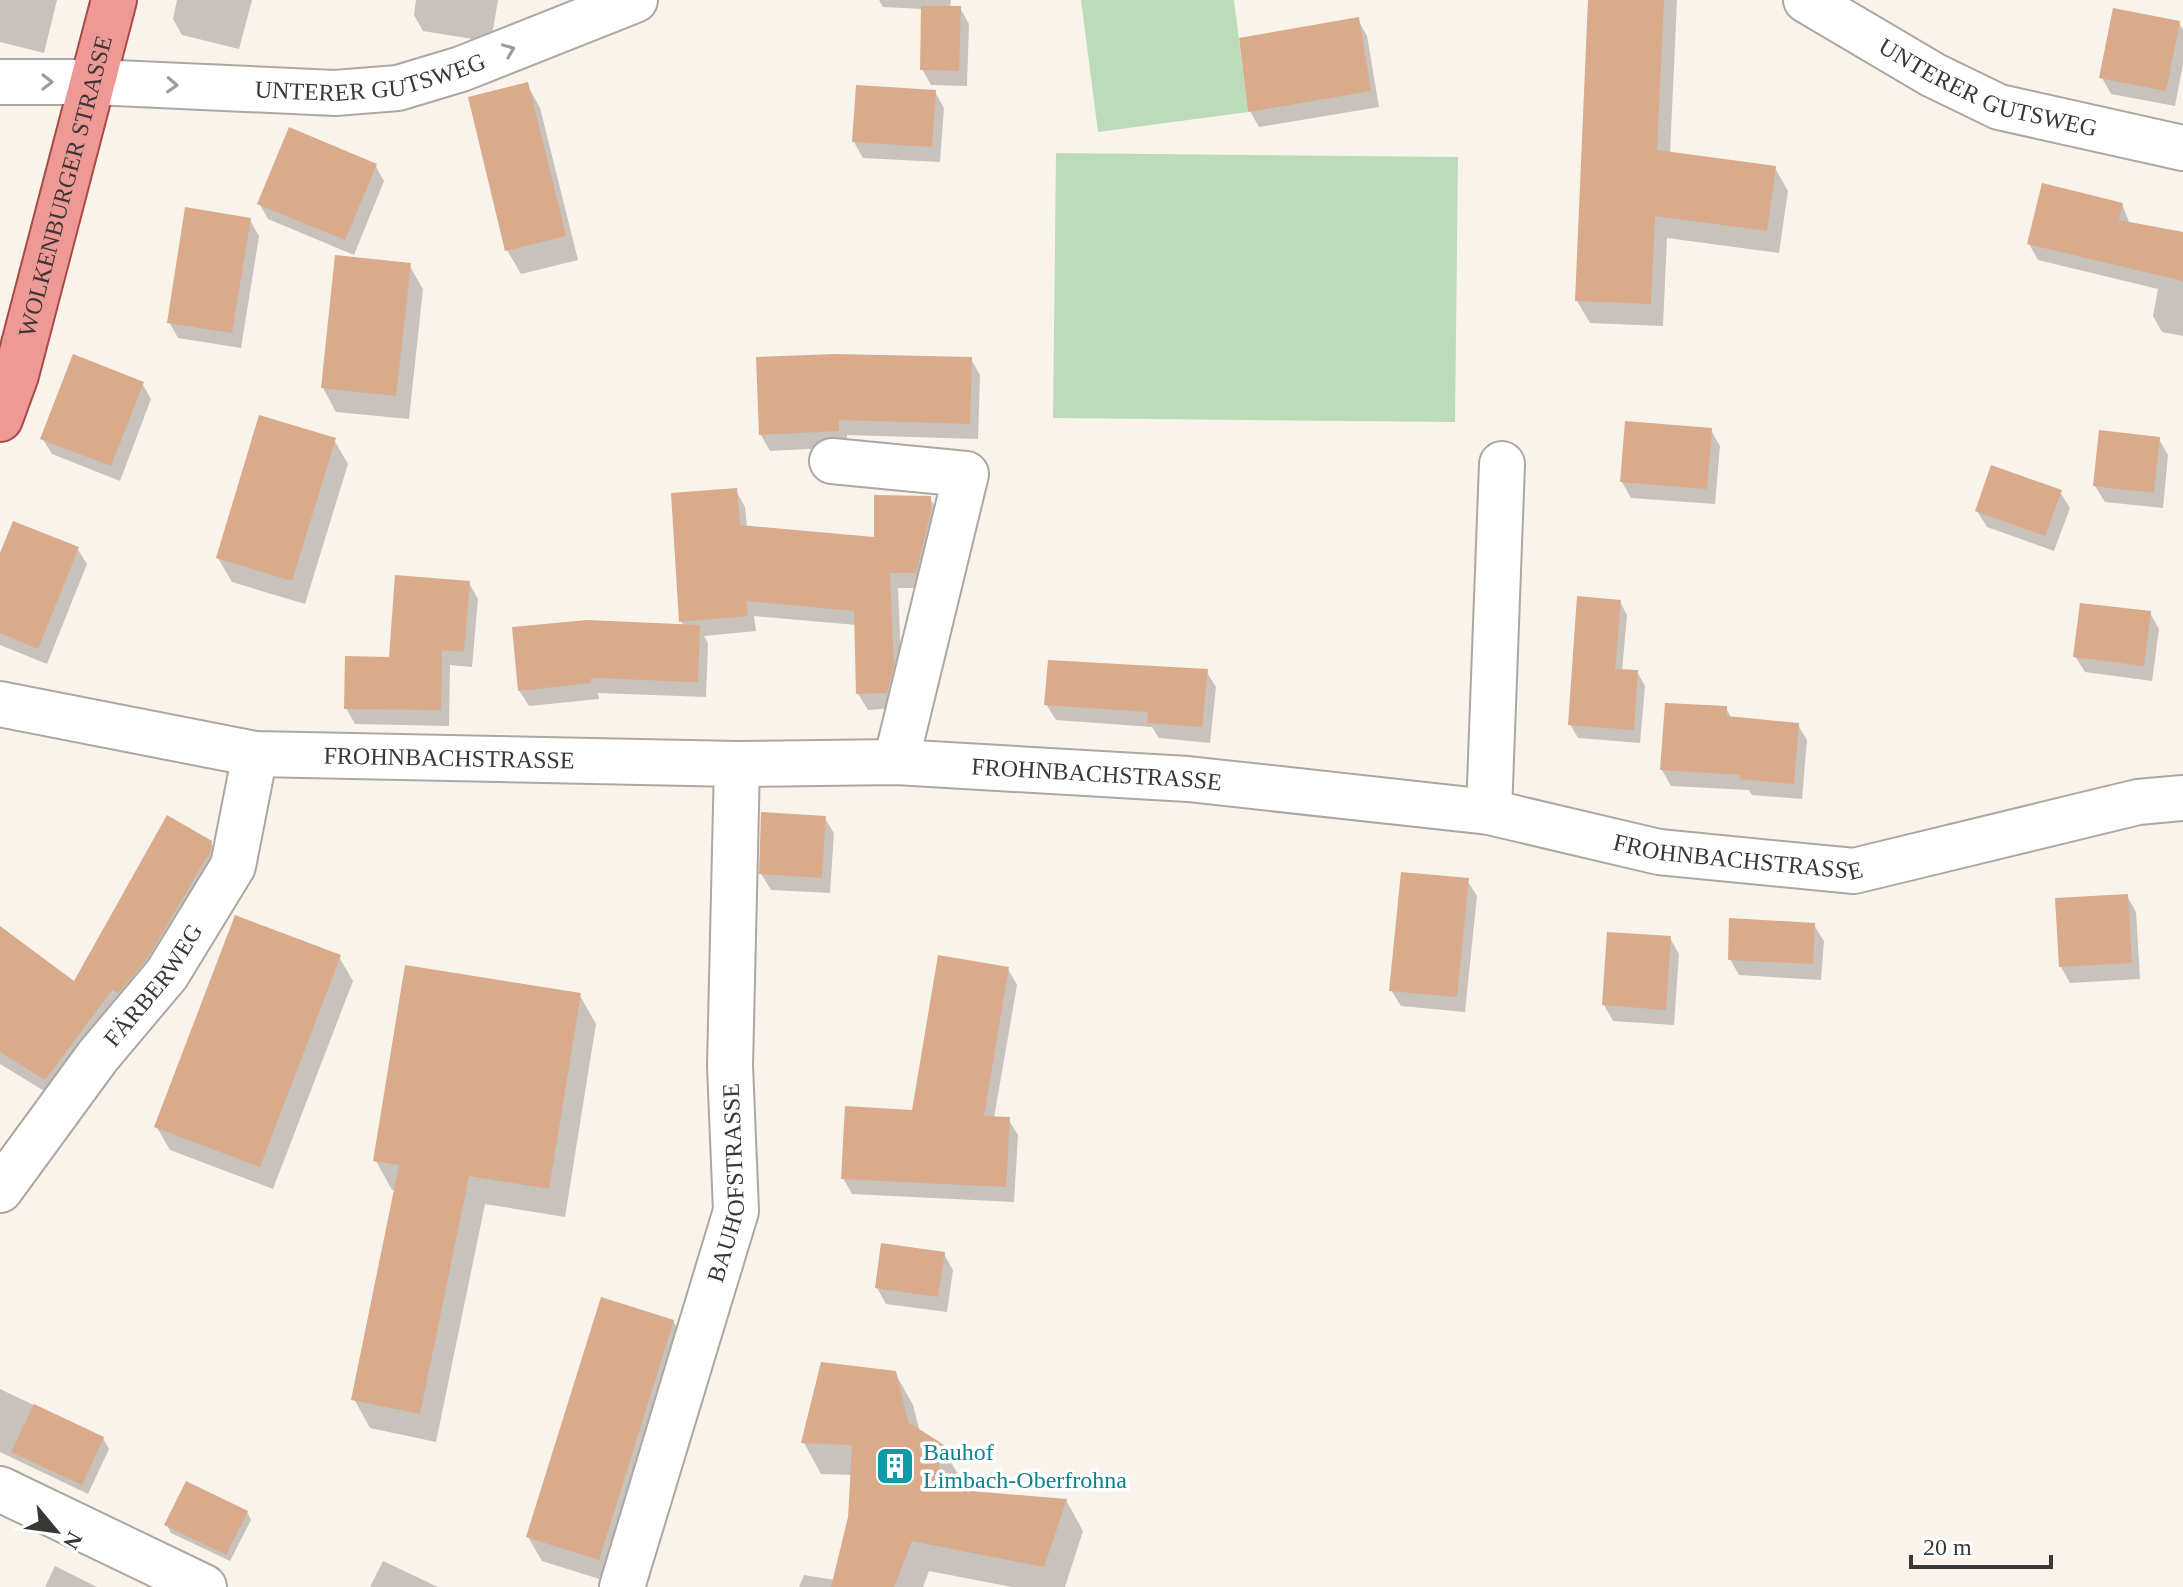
<svg xmlns="http://www.w3.org/2000/svg" width="2183" height="1587" font-family="Georgia,serif">
	<style>
		.green { fill: #bbdcb9 }
		.shadow { fill: #0003 }
		.building { fill: #d9ab8b }
		.lines { fill: none; stroke-linecap: round; stroke-linejoin: round }
		.minor-casing { stroke: #aca7a0; stroke-width: 48 }
		.major-casing { stroke: #a84b47; stroke-width: 48 }
		.minor { stroke: #fff; stroke-width: 44 }
		.major { stroke: #ef9997; stroke-width: 44 }
		.oneway { stroke: #9c9c9a }
		.labels { text-anchor: middle; stroke-width: 7; stroke-linejoin: round; paint-order: stroke }
		.street-label { font-size: 24px; fill: #3a3835; stroke: #fff }
		.culture-label { font-size: 24px; fill: #0d838f; stroke: #fff; text-anchor: start }
	</style>
	<rect width="100%" height="100%" fill="#f9f3ec"/>
	<g class="green">
		<polygon points="1081,0 1234,0 1248,112 1098,132"/>
		<polygon points="1056,153 1458,157 1455,422 1053,418"/>
	</g>
	<g class="shadow">
		<polygon points="0,0 57,0 44,53 0,42"/>
		<polygon points="177,0 252,0 239,49 182,35 173,19"/>
		<polygon points="416,0 498,0 491,42 423,31 414,15"/>
		<polygon points="879,0 951,0 950,8 960,8 969,24 967,86 931,85 922,69 923,9 883,7"/>
		<polygon points="1591,0 1677,0 1670,154 1775,168 1788,191 1779,253 1667,238 1663,326 1590,323 1577,301"/>
		<polygon points="1358,20 1367,36 1379,107 1259,127 1250,111"/>
		<polygon points="2179,23 2183,30 2183,64 2175,106 2111,94 2102,78"/>
		<polygon points="527,84 540,108 578,260 521,274 507,250"/>
		<polygon points="935,92 944,108 940,162 863,158 854,142"/>
		<polygon points="375,165 384,181 354,255 268,219 259,203"/>
		<polygon points="2122,204 2130,224 2183,234 2183,336 2162,332 2153,316 2158,289 2038,260 2029,244"/>
		<polygon points="250,220 259,236 241,348 178,338 169,322"/>
		<polygon points="409,265 423,289 409,419 336,412 323,388"/>
		<polygon points="971,359 980,375 978,439 847,435 847,447 770,451 761,435"/>
		<polygon points="142,383 151,399 120,481 52,454 42,438"/>
		<polygon points="1711,430 1720,446 1715,504 1631,498 1622,482"/>
		<polygon points="2159,439 2168,455 2163,508 2105,502 2095,486"/>
		<polygon points="334,440 348,464 305,604 232,582 218,558"/>
		<polygon points="736,491 745,507 747,527 876,539 930,498 939,514 925,588 898,588 902,683 896,708 868,710 858,694 856,625 754,616 756,631 704,636 708,643 706,697 598,693 599,699 529,706 519,690 684,627 681,621"/>
		<polygon points="2060,492 2070,508 2054,551 1987,527 1977,511"/>
		<polygon points="77,548 87,564 47,664 0,645 0,559"/>
		<polygon points="469,583 478,599 472,667 450,665 449,726 355,724 346,708"/>
		<polygon points="1620,602 1627,615 1622,671 1637,672 1645,686 1640,743 1578,738 1570,724"/>
		<polygon points="2150,613 2159,629 2152,681 2085,672 2075,656"/>
		<polygon points="1206,671 1216,687 1210,743 1159,738 1152,727 1056,720 1046,704"/>
		<polygon points="1726,708 1732,719 1798,725 1807,740 1802,799 1752,795 1749,790 1671,786 1662,770"/>
		<polygon points="824,817 834,833 830,893 771,890 761,874"/>
		<polygon points="211,843 224,866 59,1100 0,1064 0,928 74,984"/>
		<polygon points="1467,880 1477,896 1465,1012 1401,1006 1391,990"/>
		<polygon points="2127,896 2136,912 2140,979 2070,983 2061,967"/>
		<polygon points="1814,925 1824,941 1821,980 1739,975 1730,959"/>
		<polygon points="1670,938 1679,954 1674,1025 1613,1021 1604,1005"/>
		<polygon points="339,957 353,981 273,1189 170,1150 156,1126"/>
		<polygon points="1008,969 1017,985 994,1118 1008,1119 1018,1135 1014,1202 852,1194 843,1178 914,1112"/>
		<polygon points="579,994 596,1024 565,1217 485,1204 436,1442 370,1428 354,1399 396,1190 392,1190 376,1161"/>
		<polygon points="944,1254 953,1270 947,1312 886,1304 877,1288"/>
		<polygon points="673,1321 687,1345 612,1583 542,1561 528,1537"/>
		<polygon points="895,1373 913,1405 920,1432 942,1446 960,1478 957,1491 1066,1500 1083,1531 1065,1587 1012,1587 929,1571 923,1587 799,1587 804,1575 835,1580 850,1517 852,1475 821,1474 804,1443"/>
		<polygon points="0,1389 103,1438 109,1449 88,1494 0,1452"/>
		<polygon points="247,1512 251,1520 230,1561 171,1533 167,1525"/>
		<polygon points="383,1561 438,1587 370,1587"/>
		<polygon points="55,1566 97,1587 45,1587"/>
	</g>
	<g class="building">
		<polygon points="1588,0 1664,0 1657,150 1776,166 1767,231 1655,216 1651,304 1575,301"/>
		<polygon points="921,6 961,6 959,71 920,70"/>
		<polygon points="2113,8 2180,21 2166,91 2099,78"/>
		<polygon points="1359,17 1371,91 1248,112 1239,38"/>
		<polygon points="528,82 566,236 505,251 468,97"/>
		<polygon points="856,85 936,90 932,147 852,142"/>
		<polygon points="289,127 377,164 345,240 257,204"/>
		<polygon points="2042,183 2123,203 2119,220 2183,232 2183,281 2027,244"/>
		<polygon points="185,207 251,218 232,333 167,323"/>
		<polygon points="335,255 411,263 396,396 321,388"/>
		<polygon points="73,354 144,382 111,466 40,439"/>
		<polygon points="835,354 972,357 970,424 839,420 839,431 759,435 756,357"/>
		<polygon points="259,415 336,438 292,581 216,558"/>
		<polygon points="1625,421 1712,428 1707,489 1620,482"/>
		<polygon points="2099,430 2160,437 2154,493 2093,486"/>
		<polygon points="1991,465 2062,490 2045,536 1975,511"/>
		<polygon points="737,488 740,525 874,537 874,495 931,496 931,511 916,573 890,573 894,666 887,693 856,694 854,611 746,601 748,616 679,622 671,493"/>
		<polygon points="13,521 79,547 38,649 0,633 0,553"/>
		<polygon points="395,575 470,581 464,652 442,650 441,710 344,709 345,656 389,657"/>
		<polygon points="1577,596 1621,600 1615,669 1638,670 1634,730 1568,725"/>
		<polygon points="2080,603 2151,611 2144,666 2073,657"/>
		<polygon points="587,620 700,625 698,682 591,678 591,683 518,691 512,627"/>
		<polygon points="1048,660 1208,669 1202,727 1147,723 1148,712 1044,705"/>
		<polygon points="1665,703 1727,706 1727,716 1799,723 1794,784 1740,779 1741,775 1660,770"/>
		<polygon points="761,812 826,816 822,878 759,874"/>
		<polygon points="167,815 212,841 210,852 147,959 118,993 112,990 45,1080 0,1052 0,926 74,981"/>
		<polygon points="1401,872 1469,878 1457,997 1389,991"/>
		<polygon points="2128,894 2132,963 2059,967 2055,898"/>
		<polygon points="235,915 341,955 260,1167 154,1127"/>
		<polygon points="1729,918 1815,923 1813,964 1728,960"/>
		<polygon points="1607,932 1671,936 1666,1010 1602,1005"/>
		<polygon points="938,955 1009,967 984,1116 1010,1117 1006,1187 841,1179 845,1106 912,1110"/>
		<polygon points="405,965 581,993 549,1189 469,1176 420,1414 351,1400 399,1165 373,1161"/>
		<polygon points="881,1243 945,1252 938,1297 875,1288"/>
		<polygon points="601,1297 674,1320 599,1560 526,1537"/>
		<polygon points="821,1362 896,1371 908,1422 944,1445 934,1488 1067,1499 1044,1567 912,1541 894,1587 831,1587 848,1517 852,1445 801,1443"/>
		<polygon points="34,1404 104,1437 82,1485 11,1452"/>
		<polygon points="186,1481 248,1511 226,1555 164,1525"/>
	</g>
	<g class="lines">
		<g class="minor-casing">
			<g id="minor">
				<path id="s1" d="M1806,0L1933,75L1999,107L2183,148"/>
				<path id="s2" d="M0,82H94L335,93L398,88L461,69L635,0"/>
				<polyline points="832,461 966,474 896,762"/>
				<path id="s3" d="M0,704L255,754L737,764L896,762L1188,779L1489,812L1659,852L1854,871L2138,802L2183,798"/>
				<polyline points="1489,812 1502,464"/>
				<path id="s4" d="M0,1190L98,1056L167,974L233,866L255,754"/>
				<polyline points="0,1489 204,1587"/>
				<path id="s5" d="M622,1587L736,1211L730,1066L737,764"/>
			</g>
		</g>
		<g class="major-casing">
			<g id="major">
				<path id="s6" d="M0,419L16,375L114,0"/>
			</g>
		</g>
		<use href="#minor" class="minor"/>
		<use href="#major" class="major"/>
	</g>
	<defs><path id="oneway-chevron" d="M-2-3.5L2.5 0L-2 3.5" fill="none" stroke-width="1.6" stroke-linecap="round" stroke-linejoin="round" transform="scale(2)"/></defs>
	<g class="oneway">
		<use href="#oneway-chevron" transform="translate(509 50) rotate(-22)"/>
		<use href="#oneway-chevron" transform="translate(47 82)"/>
		<use href="#oneway-chevron" transform="translate(172 85) rotate(3)"/>
	</g>
	<defs>
		<g id="building-square" transform="scale(2)"><rect x="-9" y="-9" width="18" height="18" rx="4" fill="#0f9aa8" stroke="#fff"/><path d="M-4-6H4V6H1V3H-1V6H-4ZM-2.5-4.3h1.7v1.8h-1.7ZM.8-4.3h1.7v1.8H.8ZM-2.5-1h1.7V.8h-1.7ZM.8-1h1.7V.8H.8Z" fill="#fff"/></g>
	</defs>
	<g fill-rule="evenodd">
		<use href="#building-square" x="895" y="1466"/>
	</g>
	<g class="labels">
		<g class="street-label">
			<text dy="8" stroke="none"><textPath href="#s2" startOffset="372">UNTERER GUTSWEG</textPath></text>
			<text dy="8" stroke="none"><textPath href="#s1" startOffset="204">UNTERER GUTSWEG</textPath></text>
			<text dy="8" stroke="none"><textPath href="#s6" startOffset="242">WOLKENBURGER STRASSE</textPath></text>
			<text dy="8" stroke="none"><textPath href="#s3" startOffset="454">FROHNBACHSTRASSE</textPath></text>
			<text dy="8" stroke="none"><textPath href="#s3" startOffset="1102">FROHNBACHSTRASSE</textPath></text>
			<text dy="8" stroke="none"><textPath href="#s3" startOffset="1750">FROHNBACHSTRASSE</textPath></text>
			<text dy="8" stroke="none"><textPath href="#s4" startOffset="256">FÄRBERWEG</textPath></text>
			<text dy="8" stroke="none"><textPath href="#s5" startOffset="420">BAUHOFSTRASSE</textPath></text>
		</g>
		<g class="culture-label">
			<text x="923" y="1460">Bauhof<tspan x="923" dy="28">Limbach-Oberfrohna</tspan></text>
		</g>
	</g>
	<g transform="translate(56 1531) rotate(119)" stroke="#ffffff" stroke-width="6" paint-order="stroke">
	<path d="M0-6L14 30L0 20L-14 30Z" fill="#3a3835"/>
	<text y="-12" font-size="22" font-weight="bold" text-anchor="middle" fill="#3a3835">N</text>
	</g>
	<path d="M1911 1555v12h140v-12" fill="none" stroke="#3a3835" stroke-width="4"/>
	<text x="1923" y="1555" font-size="24" fill="#3a3835" stroke="#ffffff" stroke-width="6" paint-order="stroke">20 m</text>
</svg>
